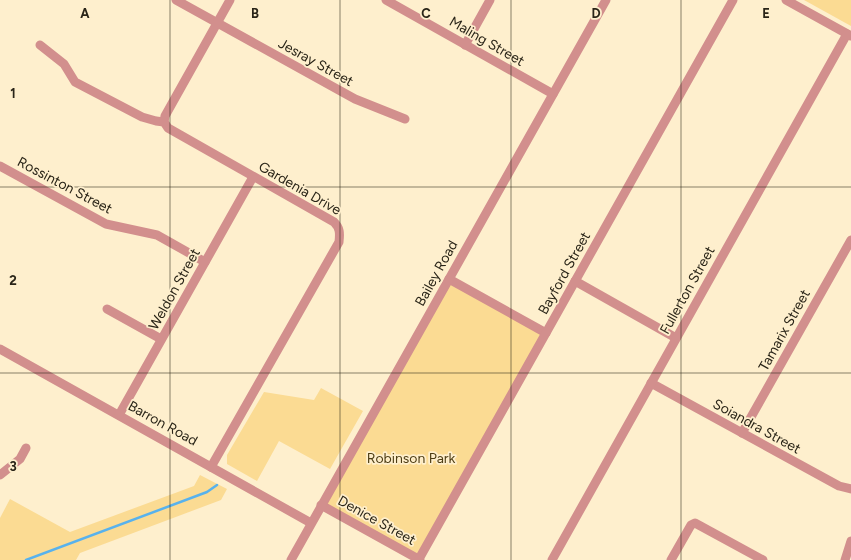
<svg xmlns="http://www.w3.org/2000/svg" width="851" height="560" font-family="Figtree,sans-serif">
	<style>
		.green { fill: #fbdb93 }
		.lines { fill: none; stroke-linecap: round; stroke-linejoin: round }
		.stream { stroke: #58b2ed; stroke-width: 2.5 }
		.minor { stroke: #d28f8d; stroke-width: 9 }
		.grid { fill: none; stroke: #292417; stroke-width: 1; stroke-opacity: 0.55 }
		.labels { text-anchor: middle; stroke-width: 3.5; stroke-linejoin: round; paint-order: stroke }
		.street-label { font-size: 14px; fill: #292417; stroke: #feefcd }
		.park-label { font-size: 14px; fill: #4d3d14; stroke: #feefcd }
		.grid-label { font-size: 13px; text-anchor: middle; font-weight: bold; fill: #292417; stroke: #feefcd; stroke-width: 3.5; stroke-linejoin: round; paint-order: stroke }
	</style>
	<rect width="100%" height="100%" fill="#feefcd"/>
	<g class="green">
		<polygon points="804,0 851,0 851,26"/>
		<polygon points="449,279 546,333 419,559 321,505"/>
		<polygon points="321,388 363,411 330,469 279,441 257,481 227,464 227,455 264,392 314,400"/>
		<polygon points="200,475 227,489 221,500 80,553 76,560 0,560 0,518 10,499 70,532 194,486"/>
	</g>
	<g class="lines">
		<polyline class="stream" points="26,560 207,492 217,485"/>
		<g class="minor">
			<polyline points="176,0 355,99 405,119"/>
			<polyline points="386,0 553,94"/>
			<polyline points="786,0 851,36"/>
			<path d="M40,45L64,64L75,82L142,117L156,121L164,122L168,128L334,222C340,228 340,233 339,242L211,467"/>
			<polyline points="465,45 490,0"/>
			<polyline points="164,122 165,116 230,0"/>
			<polyline points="0,166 106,224 157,235 205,262"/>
			<polyline points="449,279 546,333"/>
			<polyline points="575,281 676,338"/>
			<polyline points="107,309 161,339"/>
			<polyline points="0,349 311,523"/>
			<polyline points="651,383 839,486 851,489"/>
			<polyline points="119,415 253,177"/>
			<polyline points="742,433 851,240"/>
			<polyline points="0,475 20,459 26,448"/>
			<polyline points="321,505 420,560"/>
			<polyline points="419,559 733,0"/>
			<polyline points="291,560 606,0"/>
			<polyline points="552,560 847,34"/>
			<polyline points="671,560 691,525 695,523 763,560"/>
			<polyline points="845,560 851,541"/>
		</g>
	</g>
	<path class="grid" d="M170,0V560M340,0V560M511,0V560M681,0V560M0,187H851M0,373H851"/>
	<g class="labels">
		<g class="street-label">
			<text transform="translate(487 41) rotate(30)" y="5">Maling Street</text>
			<text transform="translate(316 62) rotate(29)" y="5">Jesray Street</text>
			<text transform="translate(65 185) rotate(28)" y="5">Rossinton Street</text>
			<text transform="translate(300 188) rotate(30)" y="5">Gardenia Drive</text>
			<text transform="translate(436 273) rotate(-61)" y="5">Bailey Road</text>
			<text transform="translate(564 273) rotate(-61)" y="5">Bayford Street</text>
			<text transform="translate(174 289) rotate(-61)" y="5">Weldon Street</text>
			<text transform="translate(687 290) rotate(-61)" y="5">Fullerton Street</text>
			<text transform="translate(784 330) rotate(-61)" y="5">Tamarix Street</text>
			<text transform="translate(163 423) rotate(29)" y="5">Barron Road</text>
			<text transform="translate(757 426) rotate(29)" y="5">Soiandra Street</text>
			<text transform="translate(377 520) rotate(29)" y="5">Denice Street</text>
		</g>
		<g class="park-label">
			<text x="411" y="463">Robinson Park</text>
		</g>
	</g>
	<g class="grid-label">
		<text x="85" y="18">A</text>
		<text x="255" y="18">B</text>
		<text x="426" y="18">C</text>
		<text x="596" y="18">D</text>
		<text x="766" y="18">E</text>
		<text x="13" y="98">1</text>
		<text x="13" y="285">2</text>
		<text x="13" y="471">3</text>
	</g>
</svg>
